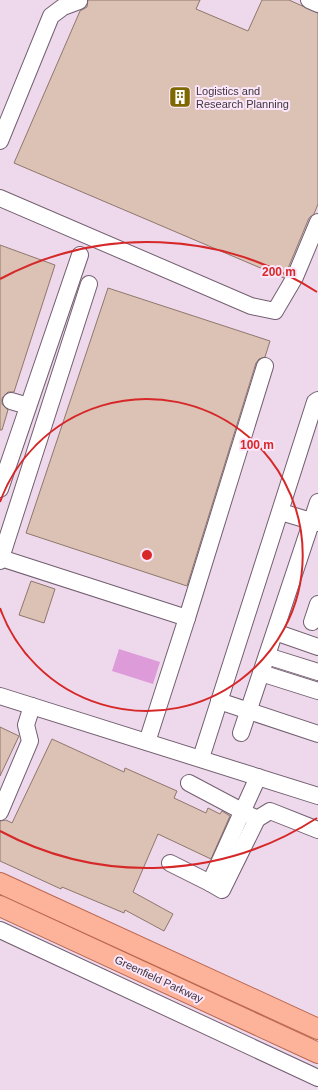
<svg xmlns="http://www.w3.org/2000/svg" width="318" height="1090" font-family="Arial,sans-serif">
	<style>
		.green { fill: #dd9bda }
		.building { fill: #dcc1b5; stroke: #8f776c }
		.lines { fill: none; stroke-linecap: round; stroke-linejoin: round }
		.minor-casing { stroke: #725f70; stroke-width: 18 }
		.major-casing { stroke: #ba664e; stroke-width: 22 }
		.minor { stroke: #fff; stroke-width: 16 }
		.major { stroke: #fdb39a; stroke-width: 20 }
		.ring { fill: none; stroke: #d62828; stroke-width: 2 }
		.labels { text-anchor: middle; stroke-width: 4; stroke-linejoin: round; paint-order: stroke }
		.poi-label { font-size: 11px; fill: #3f373e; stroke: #fbe6fa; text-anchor: start }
		.street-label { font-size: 11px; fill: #3f373e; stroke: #fbe6fa }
		.centre { fill: #d62828; stroke: #fbe6fa; stroke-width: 2 }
		.ring-label { font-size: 12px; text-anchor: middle; font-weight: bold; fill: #d62828; stroke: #fbe6fa; stroke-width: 4; stroke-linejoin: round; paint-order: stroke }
	</style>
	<rect width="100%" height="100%" fill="#eed9ec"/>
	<polygon class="green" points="119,649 160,662 153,684 112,671"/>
	<g class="building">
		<polygon points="88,0 200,0 196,9 248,31 262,0 289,0 318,13 318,204 314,214 309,218 284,278 14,163 80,11 87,7"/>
		<polygon points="0,245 55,265 14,392 8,392 2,398 2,404 8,410 2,430 0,430"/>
		<polygon points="108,288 270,341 265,357 259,359 256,363 187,586 26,533"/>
		<polygon points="31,581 55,589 44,623 19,615"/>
		<polygon points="0,727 19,736 0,776"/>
		<polygon points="52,739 124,772 125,768 177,791 174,798 206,813 208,808 220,814 222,811 230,816 211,859 158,834 133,892 173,914 164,931 125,910 124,913 62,887 61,889 0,861 0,821 6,820 12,823"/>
	</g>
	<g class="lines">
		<g class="minor-casing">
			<g id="minor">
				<polyline points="309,0 318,4"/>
				<polyline points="0,141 51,16 63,7 79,1"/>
				<polyline points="0,198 251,306 275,311 295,277 318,222"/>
				<polyline points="11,401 28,406"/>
				<polyline points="0,489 80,255"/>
				<polyline points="281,512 318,523"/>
				<polyline points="1,558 187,618 265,366"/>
				<polyline points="0,561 89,284"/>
				<polyline points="312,622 318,604"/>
				<polyline points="275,632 318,647"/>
				<polyline points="267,656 318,672"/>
				<polyline points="261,673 318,691"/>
				<polyline points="0,696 318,796"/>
				<polyline points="219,701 318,734"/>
				<polyline points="241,733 318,502"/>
				<polyline points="147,742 187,618"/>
				<polyline points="201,758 315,402 318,400"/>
				<polyline points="189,783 257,819 222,890 210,883"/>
				<polyline points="0,812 30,741 26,725 32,706"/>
				<polyline points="257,819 270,811 318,830"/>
				<polyline points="170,863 210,883 258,777"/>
				<polyline points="0,930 318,1078"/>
			</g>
		</g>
		<g class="major-casing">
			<g id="major">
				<polyline points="0,883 318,1029"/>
				<polyline points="0,906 318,1053"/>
			</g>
		</g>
		<use href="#minor" class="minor"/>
		<use href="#major" class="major"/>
	</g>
	<g class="ring">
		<path d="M0 502A156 156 0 1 1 0 608"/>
		<path d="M317 818A313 313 0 0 1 0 831M0 279A313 313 0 0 1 317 292"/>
	</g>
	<defs>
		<g id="building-square" transform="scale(1.15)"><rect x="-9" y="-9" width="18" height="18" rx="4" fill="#7f6800" stroke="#fbe6fa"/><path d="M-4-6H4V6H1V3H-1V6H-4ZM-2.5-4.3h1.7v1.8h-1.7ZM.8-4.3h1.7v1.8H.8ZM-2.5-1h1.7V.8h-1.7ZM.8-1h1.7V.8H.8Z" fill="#fff"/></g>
	</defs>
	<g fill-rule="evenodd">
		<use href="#building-square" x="180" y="97"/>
	</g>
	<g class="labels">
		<g class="poi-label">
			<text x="196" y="95">Logistics and<tspan x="196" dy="13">Research Planning</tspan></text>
		</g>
		<g class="street-label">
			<text transform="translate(159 979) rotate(25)" y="4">Greenfield Parkway</text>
		</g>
	</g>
	<circle cx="147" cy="555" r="6" class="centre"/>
	<g class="ring-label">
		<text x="279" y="276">200 m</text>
		<text x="257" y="449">100 m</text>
	</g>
</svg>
